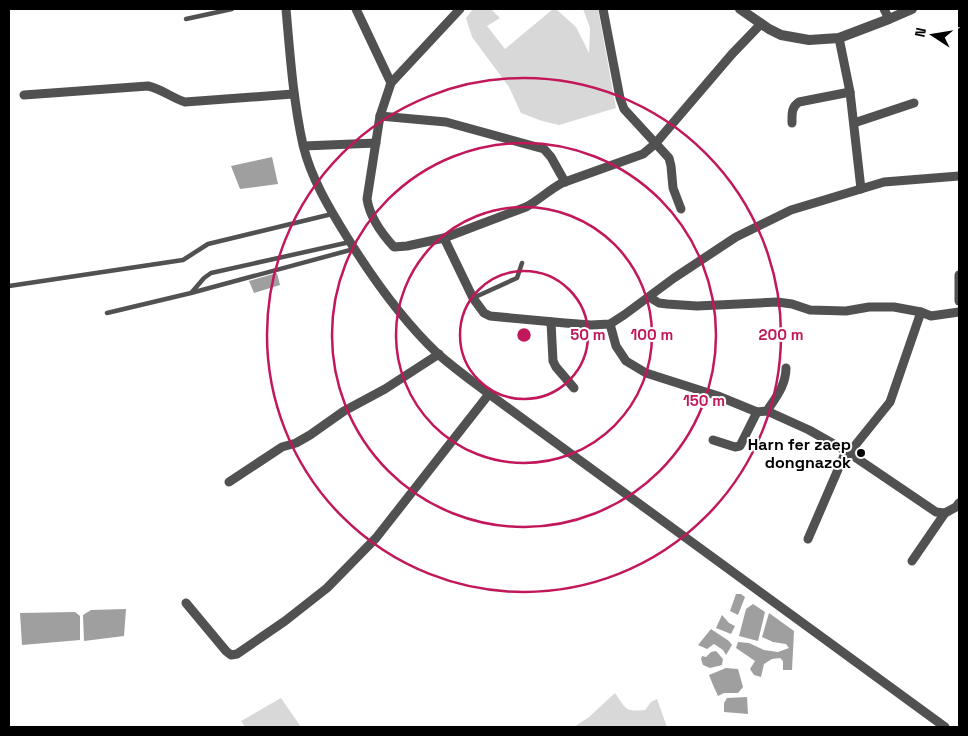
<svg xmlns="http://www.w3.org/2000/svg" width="968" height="736" font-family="'Space Grotesk',sans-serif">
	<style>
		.green { fill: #d8d8d8 }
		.water { fill: #9f9f9f }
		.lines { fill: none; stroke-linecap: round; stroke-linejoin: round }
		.service { stroke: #515151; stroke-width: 4.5 }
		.minor { stroke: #515151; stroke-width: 9 }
		.tertiary { stroke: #515151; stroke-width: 10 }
		.ring { fill: none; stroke: #c2185b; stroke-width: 2.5 }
		.poi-dot { fill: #000; stroke: #fff; stroke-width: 2 }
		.labels { text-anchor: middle; stroke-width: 4; stroke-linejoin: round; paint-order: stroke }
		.poi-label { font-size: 16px; font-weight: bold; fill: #000; stroke: #fff; text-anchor: end }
		.centre { fill: #c2185b; stroke: #fff; stroke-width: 2.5 }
		.ring-label { font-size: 15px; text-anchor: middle; font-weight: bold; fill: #c2185b; stroke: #fff; stroke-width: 4; stroke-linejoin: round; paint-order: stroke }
	</style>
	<rect width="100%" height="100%" fill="#fff"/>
	<g class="green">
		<polygon points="473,9 491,9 500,18 487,26 505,49 553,9 556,9 576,27 589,53 590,28 583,9 598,9 616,108 559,125 542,121 521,113 509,87 472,37 466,18"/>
		<path d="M615,693C626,709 625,712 645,710L651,702L657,699L667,727H574L589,717Z"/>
		<polygon points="281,698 301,727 245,727 241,721"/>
	</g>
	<g class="water">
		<polygon points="272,157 278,184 240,189 231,166"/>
		<polygon points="277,273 280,285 254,293 249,281"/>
		<polygon points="736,594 741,594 745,597 738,615 730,611"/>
		<polygon points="753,604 765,612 758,641 739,636 746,609"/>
		<polygon points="126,609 124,636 84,641 83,615 91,610"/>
		<polygon points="75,612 80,616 80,640 22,645 20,613"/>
		<polygon points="769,613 794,631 792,670 783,670 783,661 780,658 772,659 764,664 761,677 754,675 750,669 755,661 736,648 738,642 749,643 764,650 778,652 789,648 786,644 773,642 762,637"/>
		<polygon points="722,615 729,623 735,626 731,634 716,628"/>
		<polygon points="711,629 729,641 732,645 726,655 723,650 714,644 707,649 698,645"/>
		<polygon points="716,651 723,659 722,665 710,668 703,665 701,659 702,656 706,657 711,652"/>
		<polygon points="726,668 738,669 743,687 738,693 724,693 718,696 713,685 709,675"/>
		<polygon points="747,697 748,714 724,712 724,703 727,698"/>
	</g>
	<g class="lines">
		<g class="service">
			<polyline points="186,19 232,9"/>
			<polyline points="9,286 183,260 208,244 332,214"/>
			<polyline points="192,292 204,278 211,273 350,242"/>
			<polyline points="473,298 517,278 522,263"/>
			<polyline points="107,313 191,293 354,249"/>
		</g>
		<g class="minor">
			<path d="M286,9C290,54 293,100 303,145C311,178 329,208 347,237C373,279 402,320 438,354C454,368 472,381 489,394L945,727"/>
			<polyline points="356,9 391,83"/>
			<path d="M460,9L391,83L380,116L367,199C370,218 381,233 394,247L407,246L444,238L473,298L484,313L490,316L565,323L591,325L610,324L624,315L674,278L736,237L791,210L884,182L959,176"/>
			<polyline points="603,9 620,98 624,109 669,158 671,166 673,188 681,209"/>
			<polyline points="884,9 889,19"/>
			<polyline points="839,38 850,92 861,189"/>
			<path d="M24,95L148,86C162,89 172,98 185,102L293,94"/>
			<polyline points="380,116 446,122 544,149 551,157 565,182"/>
			<path d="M792,123C792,115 791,107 799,102L850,92"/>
			<polyline points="854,123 914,103"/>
			<polyline points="304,146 376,143"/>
			<path d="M444,238L526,207C539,200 549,190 562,183L643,154L655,144L732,54L761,24"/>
			<polyline points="959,275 959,301"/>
			<polyline points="649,297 659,303 667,304 697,306 777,302 792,304 810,310 846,311 869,307 894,307 921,312 931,316 959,312"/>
			<polyline points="551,322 553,361 556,367 574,388"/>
			<polyline points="610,324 616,346 626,361 646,373 718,396 757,412 767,411 809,430 846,451 936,512 945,513 956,507 959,503"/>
			<path d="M767,411C776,397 786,385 786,368"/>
			<polyline points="713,440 735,447 740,446 757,412"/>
			<polyline points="849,453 890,402 921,312"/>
			<polyline points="229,482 282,447 296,443 310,435 344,411 385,389 439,354"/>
			<polyline points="808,539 846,451"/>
			<polyline points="912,561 945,513"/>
			<polyline points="186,603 226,651 231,655 237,654 285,621 327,588 376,538 489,394"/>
		</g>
		<polyline class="tertiary" points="740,9 769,29 781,35 809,40 839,38 889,19 912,9"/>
	</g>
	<g class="ring">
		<circle cx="524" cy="335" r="64"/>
		<circle cx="524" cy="335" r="128"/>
		<circle cx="524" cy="335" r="192"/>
		<circle cx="524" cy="335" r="257"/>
	</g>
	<circle class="poi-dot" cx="861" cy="453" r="5"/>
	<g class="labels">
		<g class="poi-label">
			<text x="851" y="450">Harn fer zaep<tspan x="851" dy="18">dongnazok</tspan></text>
		</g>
	</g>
	<circle cx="524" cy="335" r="8" class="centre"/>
	<g class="ring-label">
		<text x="588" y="340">50 m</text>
		<text x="652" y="340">100 m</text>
		<text x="781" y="340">200 m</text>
		<text x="704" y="406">150 m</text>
	</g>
	<rect width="968" height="736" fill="none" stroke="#000000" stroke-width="20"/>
	<g transform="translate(933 35) rotate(282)" stroke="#ffffff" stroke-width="4" paint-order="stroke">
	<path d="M0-4L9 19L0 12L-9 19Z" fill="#000000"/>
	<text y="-8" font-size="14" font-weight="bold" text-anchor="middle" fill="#000000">N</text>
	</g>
</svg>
